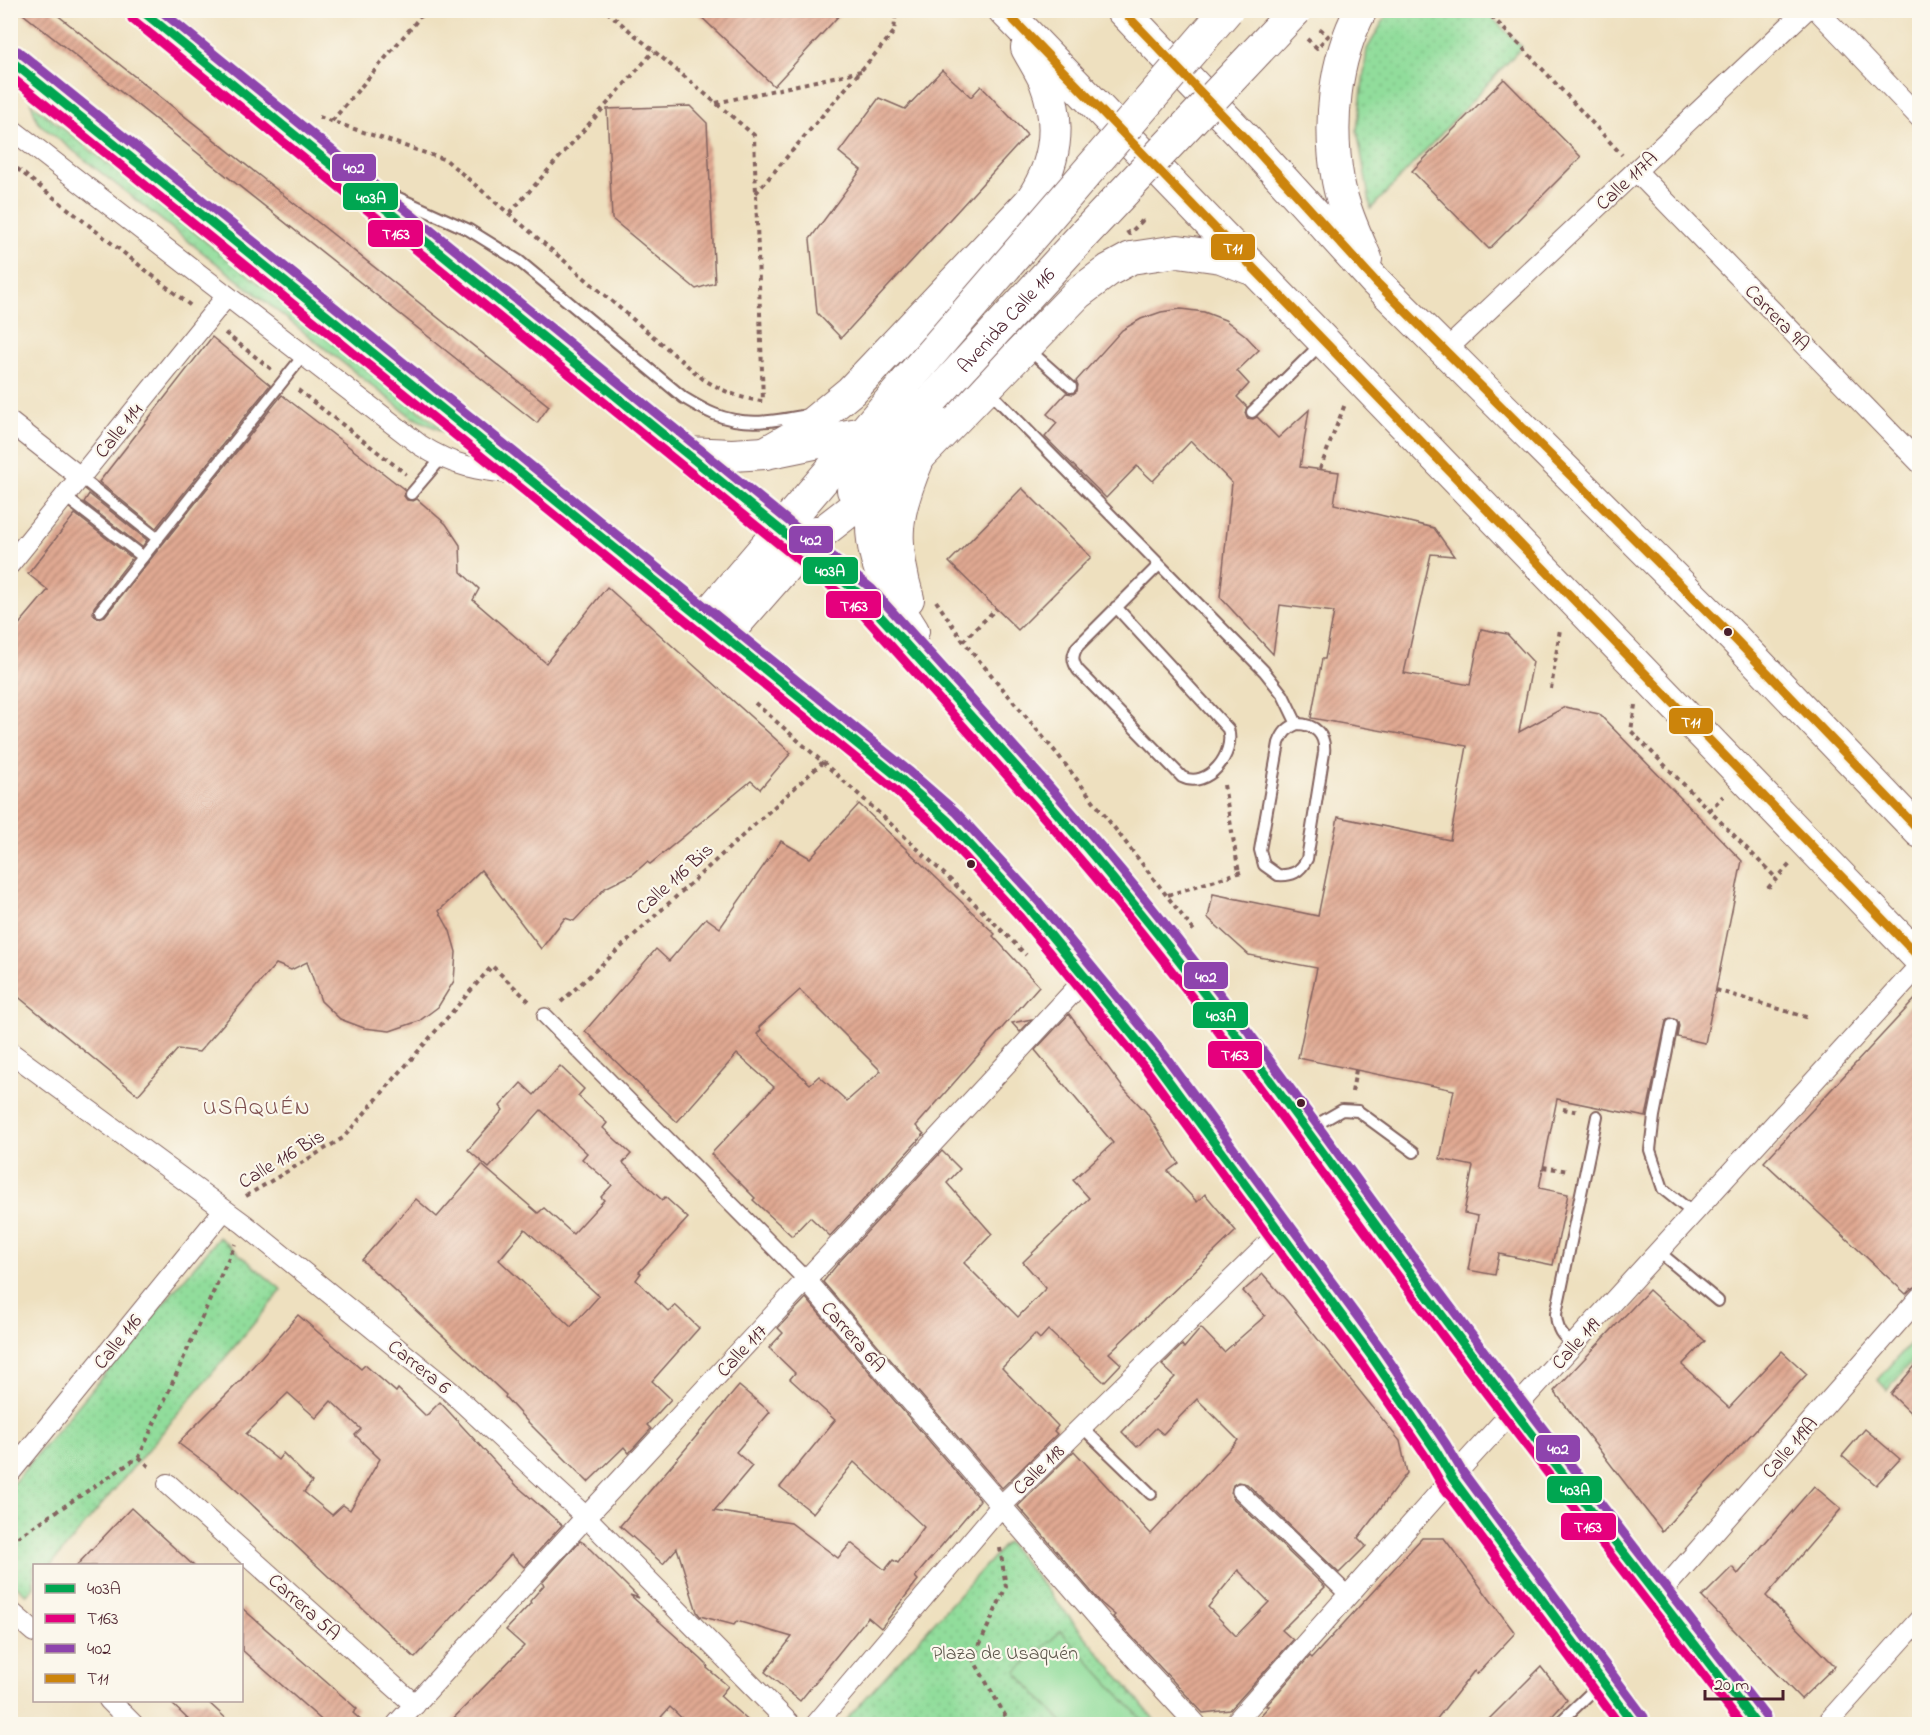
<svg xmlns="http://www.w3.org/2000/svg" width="1930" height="1735" font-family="'Indie Flower',sans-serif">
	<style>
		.grass { fill: url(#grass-dots); stroke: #6e7e63; stroke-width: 1.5 }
		.garden { fill: url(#garden-furrows); stroke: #6e7e63; stroke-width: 1.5 }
		.pitch { fill: #91dd9b; stroke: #6e7e63; stroke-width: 1.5 }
		.building { fill: url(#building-hatch); fill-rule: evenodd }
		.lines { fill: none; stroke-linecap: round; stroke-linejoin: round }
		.service-casing { stroke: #83635f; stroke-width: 14 }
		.pedestrian-casing { stroke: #83635f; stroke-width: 18 }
		.minor-casing { stroke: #83635f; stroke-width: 22 }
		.primary-casing { stroke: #83635f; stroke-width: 34 }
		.path { stroke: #83635f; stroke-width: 4; stroke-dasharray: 4.5 4.5; stroke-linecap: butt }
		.service { stroke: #fff; stroke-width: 10 }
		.pedestrian { stroke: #fff; stroke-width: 15 }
		.minor { stroke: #fff; stroke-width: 20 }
		.primary { stroke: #fff; stroke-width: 32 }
		.primary-bridge-casing { stroke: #83635f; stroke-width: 34; stroke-linecap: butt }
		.path-bridge { stroke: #83635f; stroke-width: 4; stroke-dasharray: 4.5 4.5; stroke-linecap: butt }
		.primary-bridge { stroke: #fff; stroke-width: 32 }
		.bus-1-casing { stroke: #fbf7ec; stroke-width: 14 }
		.bus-2-casing { stroke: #fbf7ec; stroke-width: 14 }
		.bus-3-casing { stroke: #fbf7ec; stroke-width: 14 }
		.bus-4-casing { stroke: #fbf7ec; stroke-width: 14 }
		.bus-1 { stroke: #00a651; stroke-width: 9 }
		.bus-2 { stroke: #e5007d; stroke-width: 9 }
		.bus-3 { stroke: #8e44ad; stroke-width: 9 }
		.bus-4 { stroke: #cc840b; stroke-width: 9 }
		.bus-dot { fill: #4a1f2b; stroke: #fbf7ec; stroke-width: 2 }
		.labels { text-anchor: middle; stroke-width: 4.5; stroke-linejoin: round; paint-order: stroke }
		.street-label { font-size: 20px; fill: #4a1f2b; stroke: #fbf7ec }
		.park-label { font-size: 20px; fill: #5f584d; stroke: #fbf7ec }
		.quarter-label { font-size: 22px; letter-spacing: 1.5px; fill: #7e4f4f; stroke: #fbf7ec }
		.line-badge { stroke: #fbf7ec; stroke-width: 2 }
		.badge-label { font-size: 16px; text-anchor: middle; font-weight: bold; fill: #fff }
	</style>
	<defs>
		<pattern id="grass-dots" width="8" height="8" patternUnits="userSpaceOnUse" patternTransform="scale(1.5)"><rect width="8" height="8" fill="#91dd9b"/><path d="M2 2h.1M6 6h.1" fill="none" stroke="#7fbd86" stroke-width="1.8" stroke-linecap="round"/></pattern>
		<pattern id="garden-furrows" width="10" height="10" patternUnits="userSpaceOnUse" patternTransform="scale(1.5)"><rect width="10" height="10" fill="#91dd9b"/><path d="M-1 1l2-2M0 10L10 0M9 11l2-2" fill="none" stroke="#7fbd86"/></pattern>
		<pattern id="building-hatch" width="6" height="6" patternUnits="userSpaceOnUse" patternTransform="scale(1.5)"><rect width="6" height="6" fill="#e0a992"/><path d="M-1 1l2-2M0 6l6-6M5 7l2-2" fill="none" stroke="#b88977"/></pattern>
	</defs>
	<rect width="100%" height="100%" fill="#fbf7ec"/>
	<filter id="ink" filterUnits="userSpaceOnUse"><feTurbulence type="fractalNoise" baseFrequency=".0167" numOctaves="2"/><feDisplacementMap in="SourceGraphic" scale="12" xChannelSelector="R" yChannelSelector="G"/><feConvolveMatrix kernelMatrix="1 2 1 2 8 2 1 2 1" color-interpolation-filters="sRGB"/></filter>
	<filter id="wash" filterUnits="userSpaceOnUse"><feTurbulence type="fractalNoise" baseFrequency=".008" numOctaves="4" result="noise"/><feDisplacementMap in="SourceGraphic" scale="24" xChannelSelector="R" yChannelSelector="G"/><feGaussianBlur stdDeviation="1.35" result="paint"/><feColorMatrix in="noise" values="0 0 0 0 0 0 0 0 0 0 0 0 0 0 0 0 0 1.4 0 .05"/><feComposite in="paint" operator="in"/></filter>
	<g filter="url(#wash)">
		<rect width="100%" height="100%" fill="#eee0bf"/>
		<g class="grass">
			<polygon points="1389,11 1485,11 1522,47 1371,209 1357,130 1367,49"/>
			<polygon points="31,103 449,434 412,417 38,123"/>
			<polygon points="219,1237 282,1290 51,1565 34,1566 34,1586 27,1595 11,1581 11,1486"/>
			<polygon points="1007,1542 1158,1724 842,1724"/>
		</g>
		<polygon class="garden" points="1918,1334 1919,1335 1919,1354 1887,1390 1878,1380"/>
		<polygon class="pitch" points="1061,1631 1146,1724 1064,1724 1016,1672"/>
		<g id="blocks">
			<g class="building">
				<polygon points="18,10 51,10 549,406 537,423"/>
				<polygon points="694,10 844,10 774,86"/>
				<polygon points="942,70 971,97 981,86 1027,135 841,338 817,313 810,239 861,170 839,152 879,98 905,109"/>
				<polygon points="1504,79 1581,157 1489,249 1412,171"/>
				<polygon points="690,106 707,123 715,283 696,289 612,219 607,109"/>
				<polygon points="1181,309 1204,312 1225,320 1245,335 1259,350 1237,371 1249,384 1237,397 1247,407 1245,413 1247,418 1253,419 1257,417 1278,438 1309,410 1300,467 1339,472 1334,504 1434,528 1454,556 1431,554 1404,673 1470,685 1481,629 1507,634 1533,662 1519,732 1565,707 1599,714 1742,861 1705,1043 1677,1037 1679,1026 1677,1020 1670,1018 1666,1021 1646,1117 1557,1099 1539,1188 1568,1194 1553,1265 1499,1254 1495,1275 1468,1270 1478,1216 1464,1213 1473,1166 1440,1159 1454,1090 1298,1058 1317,968 1249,955 1208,918 1213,894 1318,916 1338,817 1450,840 1467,746 1311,718 1322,659 1325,659 1334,612 1280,605 1273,654 1220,597 1232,483 1191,441 1153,481 1137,466 1106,498 1045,437 1057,423 1047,414 1066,393 1073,394 1077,391 1078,385 1076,381 1122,330 1141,319 1161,312"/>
				<polygon points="212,337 270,385 156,528 99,482"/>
				<polygon points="282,395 405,490 404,496 407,500 413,501 417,499 446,524 460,545 461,572 479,589 473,600 546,663 607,587 791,753 760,789 751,781 650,864 647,862 633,874 605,888 574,921 565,918 541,949 481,870 439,911 450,931 456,952 454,981 438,1007 419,1021 390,1031 364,1028 340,1019 321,1001 307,962 291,970 276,964 199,1052 178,1049 138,1095 10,990 10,635 48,590 28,574 75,514 132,558 94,607 93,613 96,617 99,618 105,616"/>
				<polygon points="1022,488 1091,557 1018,630 949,562"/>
				<polygon points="89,494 147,540 142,547 84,502"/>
				<path d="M859,804L995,934L993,936L1039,986L916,1126L924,1134L830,1236L810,1217L792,1236L753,1200L755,1198L711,1154L774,1087L737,1054L677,1122L585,1031L656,949L669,961L706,918L720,928L781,841L810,858ZM800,990L881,1071L847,1101L819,1076L810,1084L757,1034L761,1030L759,1027Z"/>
				<polygon points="1920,994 1920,1285 1911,1289 1906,1294 1764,1162"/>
				<polygon points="1069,1014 1123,1088 1146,1112 1179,1163 1168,1171 1197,1202 1205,1194 1236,1231 1109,1353 1121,1364 1104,1382 1048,1330 1040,1339 1035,1334 1002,1368 1058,1426 1054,1431 1057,1434 1002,1488 823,1282 840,1261 942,1151 960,1169 947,1183 992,1234 964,1263 1018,1317 1046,1288 1023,1262 1089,1198 1073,1180 1113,1143 1035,1050"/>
				<polygon points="1032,1019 1020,1032 1012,1023"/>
				<path d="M560,1066L584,1089L578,1096L607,1123L603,1128L631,1154L623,1163L662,1200L665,1197L688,1218L639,1272L641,1273L636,1280L669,1312L675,1305L699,1328L652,1381L671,1399L647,1425L651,1429L629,1453L624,1447L588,1482L526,1420L505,1397L506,1395L362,1260L416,1199L437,1217L482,1165L538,1213L544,1208L573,1234L604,1200L601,1197L612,1185L582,1159L587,1153L541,1110L489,1168L468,1150L503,1110L500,1106L521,1083L534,1095ZM525,1229L599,1296L571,1327L499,1260Z"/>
				<path d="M1263,1274L1287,1301L1400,1441L1407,1473L1358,1538L1366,1546L1339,1573L1247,1484L1238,1482L1233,1485L1231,1493L1233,1498L1325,1587L1282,1630L1293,1640L1230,1710L1203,1713L1116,1620L1113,1617L1115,1615L1101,1603L1018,1506L1074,1451L1151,1534L1238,1440L1197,1399L1163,1434L1156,1428L1137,1447L1122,1432L1175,1377L1162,1365L1182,1345L1184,1348L1201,1328L1224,1352L1265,1316L1243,1291ZM1238,1570L1269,1602L1236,1636L1208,1607Z"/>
				<polygon points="1649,1290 1705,1341 1682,1365 1729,1408 1782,1351 1807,1374 1662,1531 1554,1391"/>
				<polygon points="806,1298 980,1500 915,1577 918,1580 881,1628 868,1617 800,1701 765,1672 792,1637 737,1621 734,1625 700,1616 697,1612 677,1548 663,1564 620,1526 739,1386 770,1412 736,1452 752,1466 714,1511 791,1523 838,1558 851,1543 885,1570 893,1560 898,1563 924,1527 854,1462 813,1513 780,1487 835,1420 790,1379 795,1373 769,1348 783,1333 778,1328"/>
				<path d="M298,1315L361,1369L365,1365L396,1392L398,1389L426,1416L440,1402L517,1486L562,1525L524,1567L511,1554L415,1658L245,1498L214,1470L178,1443L241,1380ZM288,1393L316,1418L331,1401L361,1429L355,1435L380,1459L350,1510L343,1505L332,1515L304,1492L312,1482L283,1453L278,1460L246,1434Z"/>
				<polygon points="1920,1360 1920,1422 1891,1394"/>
				<polygon points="1865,1429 1900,1459 1876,1485 1842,1456"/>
				<polygon points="1814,1486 1841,1509 1766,1596 1835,1666 1801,1699 1702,1597 1732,1567 1738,1574"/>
				<polygon points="131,1508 194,1566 76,1566"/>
				<polygon points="1422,1538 1444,1538 1515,1633 1477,1674 1474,1671 1432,1725 1252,1725 1269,1706 1266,1706 1310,1656 1312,1658"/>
				<polygon points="580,1541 584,1543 639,1598 630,1595 701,1659 708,1666 707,1668 728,1686 720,1696 753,1725 689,1725 670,1707 654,1725 447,1725 524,1646 506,1630 531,1603 530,1601 544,1585 542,1583"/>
				<polygon points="242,1608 357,1709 353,1713 366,1725 327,1725 242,1650"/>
				<polygon points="1541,1667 1567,1700 1544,1725 1483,1725"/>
				<polygon points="169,1701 207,1701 233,1725 194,1725"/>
			</g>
		</g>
	</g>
	<g filter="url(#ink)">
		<use href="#blocks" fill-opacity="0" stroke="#83635f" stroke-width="1.5"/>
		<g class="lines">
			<g class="service-casing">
				<g id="service">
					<path d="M383,191L469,230L519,261L684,398C694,404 704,410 714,414C745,427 776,421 808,415"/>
					<polyline points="1028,349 1071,387"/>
					<polyline points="987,389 1264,671 1283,695 1297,724"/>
					<polyline points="1252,412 1321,344"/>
					<polyline points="80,477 158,539"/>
					<polyline points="411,494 441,459"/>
					<polyline points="64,496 143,557"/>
					<path d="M1116,607L1228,729C1236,754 1207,790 1182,777L1078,670C1072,661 1072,656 1077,647L1159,565"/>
					<polyline points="100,611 303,356"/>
					<path d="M1297,724C1315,724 1326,735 1324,753L1307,859C1300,872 1292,876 1278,875L1264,865L1260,850L1279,743C1283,733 1287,728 1297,724Z"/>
					<polyline points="1672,1025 1654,1116 1650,1150 1663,1189 1693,1213"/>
					<polyline points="1309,1129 1342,1110 1358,1111 1414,1152"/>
					<polyline points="1658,1251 1718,1301"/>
					<path d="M1574,1345C1561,1336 1557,1329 1556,1314L1597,1116"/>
					<polyline points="1082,1427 1151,1494"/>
					<polyline points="1558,1724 1601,1683"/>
				</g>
			</g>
			<g class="pedestrian-casing">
				<g id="pedestrian">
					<polyline points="545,1016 806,1280"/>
					<polyline points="1240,1491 1348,1595"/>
				</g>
			</g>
			<g class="minor-casing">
				<g id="minor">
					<polyline points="1817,10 1920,118"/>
					<path d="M10,128L420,445C454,467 479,470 518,474"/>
					<polyline points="1636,171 1920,463"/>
					<polyline points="1446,350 1806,10"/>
					<polyline points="10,422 80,477"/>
					<polyline points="10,564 226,297"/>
					<polyline points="10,1052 244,1224 450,1391 586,1517 790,1724"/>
					<polyline points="806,1280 1107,1628 1196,1724"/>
					<polyline points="10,1473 224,1210"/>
					<polyline points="168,1484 415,1705"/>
					<polyline points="1658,1596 1920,1297"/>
					<polyline points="10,1611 34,1632"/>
					<polyline points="109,1700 133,1724"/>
					<polyline points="397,1724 586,1517 1086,978"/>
					<polyline points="816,1724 1002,1505 1280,1232"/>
					<polyline points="1234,1724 1469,1459 1920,965"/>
					<polyline points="1826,1724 1920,1619"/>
				</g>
			</g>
			<g class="primary-casing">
				<g id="primary">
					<polyline points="140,10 863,597 955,698 1112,878 1145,919 1288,1104 1427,1295 1756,1724"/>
					<polyline points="1004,10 1920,959"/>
					<polyline points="1122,10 1256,150 1376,282 1734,638 1920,832"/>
					<path d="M1361,10C1334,60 1328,125 1338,181C1343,208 1355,234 1366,259"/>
					<polyline points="10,60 761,668 902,780 947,820 1029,909 1154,1061 1372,1357 1436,1451 1452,1478 1634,1724"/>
					<polyline points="686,453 732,455 765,453 863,433"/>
					<path d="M765,453L800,433L851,391L1030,202C1056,165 1062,124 1045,81C1040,70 1033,59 1027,48"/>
					<path d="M878,481C861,541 881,582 913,631"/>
					<polyline points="853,490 934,398"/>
					<polyline points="803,547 919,457 1077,294 1109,270 1131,258 1178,251 1221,257 1249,268"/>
					<path d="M908,599C891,540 895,512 919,457"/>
					<polyline points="703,620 908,380"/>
					<polyline points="724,637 816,532"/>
				</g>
			</g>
			<g class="path">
				<polyline points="1485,10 1522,47 1622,155"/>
				<polyline points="716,103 861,71"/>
				<path d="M319,117L446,160L703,379C723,391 740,399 763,401L754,135L605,10"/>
				<polyline points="332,121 426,10"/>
				<polyline points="10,163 191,306"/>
				<polyline points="756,193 894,32 896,10"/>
				<polyline points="510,213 654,51"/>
				<polyline points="225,333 271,369"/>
				<polyline points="298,390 406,474"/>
				<polyline points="1320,469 1345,404"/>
				<polyline points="936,601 963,641 1058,755 1194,931"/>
				<polyline points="963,641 996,609"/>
				<polyline points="1551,689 1560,629"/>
				<path d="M755,703C849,784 940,867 1026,955"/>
				<polyline points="1635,705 1631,731 1776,878"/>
				<polyline points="1224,785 1239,873"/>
				<polyline points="1709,811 1723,796"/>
				<polyline points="1768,888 1790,864"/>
				<polyline points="1168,895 1241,872"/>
				<polyline points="1716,990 1809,1018"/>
				<polyline points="561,1002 823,762"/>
				<polyline points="1352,1092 1356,1070"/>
				<polyline points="1563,1109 1579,1112"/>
				<polyline points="1543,1167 1568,1171"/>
				<polyline points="246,1196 343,1138 492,966 531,1003"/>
				<polyline points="139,1457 152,1469"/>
				<polyline points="10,1542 139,1457 235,1244"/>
				<polyline points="1000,1548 1006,1587 973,1659 1010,1724"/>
				<polyline points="987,1724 1010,1723 1019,1724"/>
			</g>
			<use href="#service" class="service"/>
			<use href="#pedestrian" class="pedestrian"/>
			<use href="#minor" class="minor"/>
			<use href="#primary" class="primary"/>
			<g class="primary-bridge-casing">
				<g id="primary-bridge">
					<polyline points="908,380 1227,10"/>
					<path id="s1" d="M934,398L1086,232L1296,10"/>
				</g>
			</g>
			<g class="path-bridge">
				<polyline points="1307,39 1317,48 1328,36 1318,27"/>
				<polyline points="1127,231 1129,234 1142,221 1139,218"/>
			</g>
			<use href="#primary-bridge" class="primary-bridge"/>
			<g class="bus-1-casing">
				<g id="bus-1">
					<path d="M141,10L863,597C947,690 1032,782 1112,878C1224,1012 1323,1154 1426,1294C1534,1439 1646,1581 1756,1724"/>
					<polyline points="10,60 902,780 947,820 1029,909 1154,1061 1372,1357 1436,1451 1452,1478 1634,1724"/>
				</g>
			</g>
			<g class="bus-2-casing">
				<g id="bus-2">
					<path d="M132,19L855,606C938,698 1022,790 1102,885C1215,1019 1313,1163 1418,1303C1524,1445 1634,1584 1741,1724"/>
					<polyline points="10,76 894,789 939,829 1020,917 1145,1068 1362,1364 1426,1457 1442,1485 1619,1724"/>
				</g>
			</g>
			<g class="bus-3-casing">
				<g id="bus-3">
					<path d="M160,10L872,589C956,682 1041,774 1121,870C1233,1004 1332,1147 1435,1286C1543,1431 1655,1573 1766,1717"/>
					<polyline points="18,51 909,771 956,812 1038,901 1163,1053 1382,1350 1446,1444 1462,1471 1644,1717"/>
				</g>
			</g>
			<g class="bus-4-casing">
				<g id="bus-4">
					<polyline points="1004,10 1920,958"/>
					<polyline points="1122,10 1256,150 1376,282 1734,638 1920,831"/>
				</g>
			</g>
			<use href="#bus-1" class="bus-1"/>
			<use href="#bus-2" class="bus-2"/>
			<use href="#bus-3" class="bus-3"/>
			<use href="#bus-4" class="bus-4"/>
		</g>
	</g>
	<g class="bus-dot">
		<circle cx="1728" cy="632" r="5"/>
		<circle cx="971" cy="864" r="5"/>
		<circle cx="1301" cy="1103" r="5"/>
	</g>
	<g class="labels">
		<g class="street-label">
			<text transform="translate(1626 180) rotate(-43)" y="7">Calle 117A</text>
			<text transform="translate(1778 317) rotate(46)" y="7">Carrera 9A</text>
			<text dy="7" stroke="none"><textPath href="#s1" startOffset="106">Avenida Calle 116</textPath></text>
			<text transform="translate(118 430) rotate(-51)" y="7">Calle 114</text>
			<text transform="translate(674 878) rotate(-42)" y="7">Calle 116 Bis</text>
			<text transform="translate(281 1158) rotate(-31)" y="7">Calle 116 Bis</text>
			<text transform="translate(854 1336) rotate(49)" y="7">Carrera 6A</text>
			<text transform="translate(117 1341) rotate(-51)" y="7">Calle 116</text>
			<text transform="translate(1575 1343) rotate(-48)" y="7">Calle 119</text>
			<text transform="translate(741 1350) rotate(-47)" y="7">Calle 117</text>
			<text transform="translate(420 1366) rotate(39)" y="7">Carrera 6</text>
			<text transform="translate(1789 1447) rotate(-49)" y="7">Calle 119A</text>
			<text transform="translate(1038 1469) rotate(-44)" y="7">Calle 118</text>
			<text transform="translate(305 1606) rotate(42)" y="7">Carrera 5A</text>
		</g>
		<g class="park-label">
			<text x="1005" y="1659">Plaza de Usaquén</text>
		</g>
		<g class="quarter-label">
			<text x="257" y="1114">USAQUÉN</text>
		</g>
	</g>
	<g class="line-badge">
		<rect x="331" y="153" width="46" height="29" rx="6" fill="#8e44ad"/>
		<rect x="342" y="182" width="57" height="29" rx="6" fill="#00a651"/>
		<rect x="367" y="219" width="57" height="29" rx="6" fill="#e5007d"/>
		<rect x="1210" y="233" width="46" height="28" rx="6" fill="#cc840b"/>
		<rect x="788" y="525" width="46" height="29" rx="6" fill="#8e44ad"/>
		<rect x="802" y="556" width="57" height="29" rx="6" fill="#00a651"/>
		<rect x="825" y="590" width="57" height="29" rx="6" fill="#e5007d"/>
		<rect x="1668" y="707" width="46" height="28" rx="6" fill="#cc840b"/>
		<rect x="1183" y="961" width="46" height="29" rx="6" fill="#8e44ad"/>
		<rect x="1192" y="1001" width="57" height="28" rx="6" fill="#00a651"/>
		<rect x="1207" y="1040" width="56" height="29" rx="6" fill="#e5007d"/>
		<rect x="1535" y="1434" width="46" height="29" rx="6" fill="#8e44ad"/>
		<rect x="1546" y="1475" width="57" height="29" rx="6" fill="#00a651"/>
		<rect x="1560" y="1512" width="57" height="29" rx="6" fill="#e5007d"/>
	</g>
	<g class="badge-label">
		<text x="354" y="173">402</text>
		<text x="371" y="203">403A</text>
		<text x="396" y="239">T163</text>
		<text x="1233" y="253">T11</text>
		<text x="811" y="545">402</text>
		<text x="830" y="576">403A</text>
		<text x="854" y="611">T163</text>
		<text x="1691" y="727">T11</text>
		<text x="1206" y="982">402</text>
		<text x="1221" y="1021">403A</text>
		<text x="1235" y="1060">T163</text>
		<text x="1558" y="1454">402</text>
		<text x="1575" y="1495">403A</text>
		<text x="1588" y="1532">T163</text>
	</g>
	<rect width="1930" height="1735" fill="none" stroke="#fbf7ec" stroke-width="36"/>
	<rect x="33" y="1564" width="210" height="138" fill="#fbf7ec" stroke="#b4a19f" stroke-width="1.5"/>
	<rect x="45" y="1584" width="30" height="9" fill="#00a651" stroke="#b4a19f" stroke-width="1.5"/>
	<text x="87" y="1594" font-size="18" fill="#4a1f2b">403A</text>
	<rect x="45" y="1614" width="30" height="9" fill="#e5007d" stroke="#b4a19f" stroke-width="1.5"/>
	<text x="87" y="1624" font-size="18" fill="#4a1f2b">T163</text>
	<rect x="45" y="1644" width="30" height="9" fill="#8e44ad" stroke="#b4a19f" stroke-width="1.5"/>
	<text x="87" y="1654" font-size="18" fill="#4a1f2b">402</text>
	<rect x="45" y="1674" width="30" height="9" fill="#cc840b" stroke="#b4a19f" stroke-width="1.5"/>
	<text x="87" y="1684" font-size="18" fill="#4a1f2b">T11</text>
	<path d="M1705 1690v9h78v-9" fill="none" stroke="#4a1f2b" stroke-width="3"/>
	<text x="1714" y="1690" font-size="18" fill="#4a1f2b" stroke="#fbf7ec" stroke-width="4.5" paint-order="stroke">20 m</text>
</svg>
